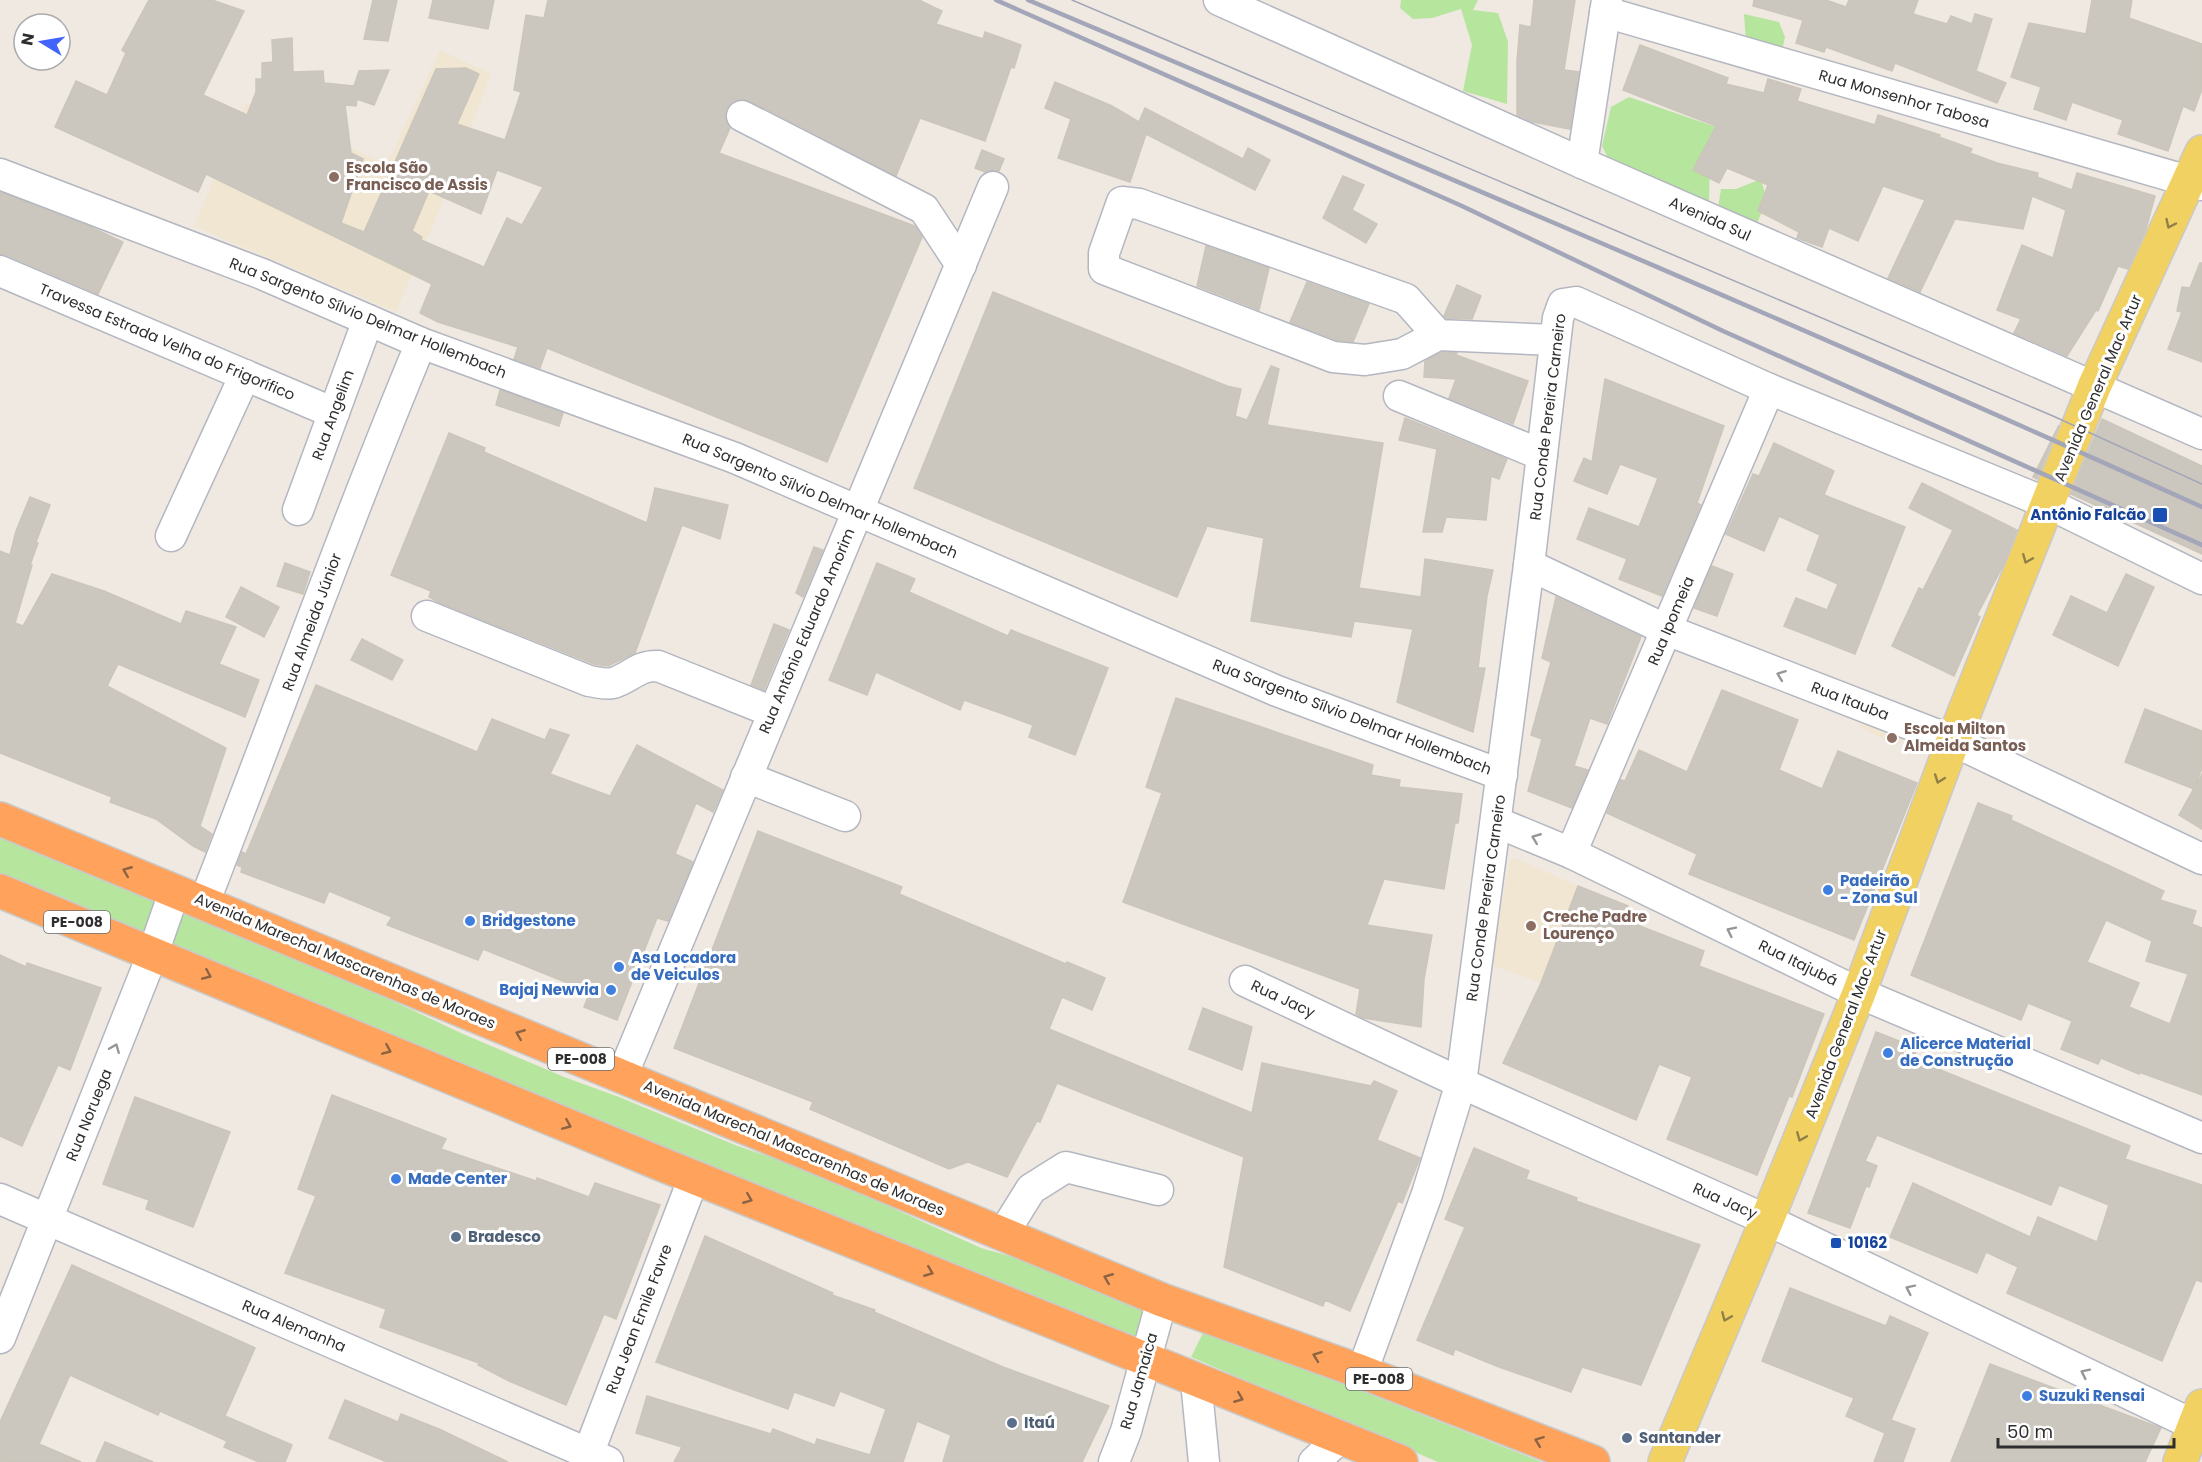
<svg xmlns="http://www.w3.org/2000/svg" width="2202" height="1462" font-family="Poppins,sans-serif">
	<style>
		.education { fill: #f0e6d1 }
		.green { fill: #b6e59e }
		.building { fill: #cbc7bf; stroke: #cbc5ba; stroke-width: 1.5; fill-rule: evenodd }
		.lines { fill: none; stroke-linecap: round; stroke-linejoin: round }
		.minor-casing { stroke: #b4b7c1; stroke-width: 33 }
		.major-casing { stroke: #c9c9c9; stroke-width: 36 }
		.highway-casing { stroke: #c9c9c9; stroke-width: 36 }
		.minor { stroke: #fff; stroke-width: 30 }
		.major { stroke: #f2d163; stroke-width: 33 }
		.highway { stroke: #ffa35c; stroke-width: 33 }
		.tram { stroke: #a3a6b8; stroke-width: 1.5 }
		.rail { stroke: #a3a6b8; stroke-width: 4.5 }
		.oneway { stroke: #908048 }
		.oneway2 { stroke: #969696 }
		.oneway3 { stroke: #8c6343 }
		.education-dot { fill: #8d6e63; stroke: #fff; stroke-width: 2 }
		.transit-dot { fill: #1a4fb4; stroke: #fff; stroke-width: 2 }
		.shop-dot { fill: #3f7fe0; stroke: #fff; stroke-width: 2 }
		.service-dot { fill: #5c6f8a; stroke: #fff; stroke-width: 2 }
		.labels { text-anchor: middle; stroke-width: 6; stroke-linejoin: round; paint-order: stroke }
		.shield { fill: #fff; stroke: #6d6d6d; stroke-width: 1.5 }
		.shield-label { font-size: 14px; font-weight: bold; fill: #2e2e2e }
		.street-label { font-size: 15px; fill: #2e2e2e; stroke: #fff }
		.education-label { font-size: 15px; font-weight: bold; fill: #785e54; stroke: #fff; text-anchor: start }
		.transit-label { font-size: 15px; font-weight: bold; fill: #164399; stroke: #fff; text-anchor: end }
		.shop-label { font-size: 15px; font-weight: bold; fill: #366cbe; stroke: #fff; text-anchor: start }
		.service-label { font-size: 15px; font-weight: bold; fill: #4e5e75; stroke: #fff; text-anchor: start }
	</style>
	<rect width="100%" height="100%" fill="#efe9e1"/>
	<g class="education">
		<polygon points="440,50 491,74 448,189 396,312 194,226 246,103 387,164"/>
		<polygon points="1863,713 1907,729 1898,746 1860,727"/>
		<polygon points="1515,858 1578,886 1541,983 1491,965 1510,860"/>
	</g>
	<g class="green">
		<polygon points="1401,0 1478,0 1473,10 1498,13 1508,42 1507,104 1463,91 1472,45 1461,9 1432,18 1413,19 1400,8"/>
		<polygon points="1744,14 1779,22 1785,37 1781,55 1746,42"/>
		<polygon points="1629,97 1719,128 1710,151 1709,203 1610,162 1602,146 1611,107"/>
		<polygon points="1761,179 1767,201 1756,225 1718,208 1721,189 1736,189"/>
		<polygon points="0,832 157,902 142,941 0,881"/>
		<polygon points="184,907 279,947 463,1034 564,1077 619,1097 735,1145 813,1172 981,1248 1093,1280 1151,1316 1140,1346 166,949"/>
		<polygon points="1205,1329 1542,1462 1438,1462 1191,1357"/>
	</g>
	<g class="building">
		<path d="M149,0H212L244,11L203,95L247,115L256,92V79H262V63L273,62L272,40L292,38L293,72L323,71L324,83L354,86L359,71L389,70L374,105L357,99L356,106L345,105L351,153L363,159L341,223L364,232L436,69L466,68L479,74L457,124L505,140L521,92L514,90L526,15L544,18L548,0H919L942,11L936,24L983,39L985,32L1021,45L1014,68L1011,67L985,141L920,118L896,176L750,101L742,99L733,101L726,109L725,117L730,128L719,153L915,226L922,237L827,462L547,348L540,368L514,359L518,347L438,322L420,313L432,284L206,174L198,192L55,127L76,81L107,95L126,53L122,50ZM497,170L543,187L522,225L507,218L484,267L421,240L422,237L412,231L429,191L481,214Z"/>
		<polygon points="373,0 397,0 388,41 364,39"/>
		<polygon points="433,0 494,0 488,29 429,18"/>
		<polygon points="1534,0 1575,0 1564,70 1579,72 1570,129 1533,122 1517,115 1517,61 1520,25 1531,27"/>
		<polygon points="1754,0 1826,0 1846,7 1849,0 1918,0 1913,14 1947,24 1951,16 1972,24 1975,14 1992,19 1976,71 2006,83 1997,103 1895,63 1892,71 1826,47 1824,52 1796,43 1803,20 1753,6"/>
		<polygon points="2092,0 2132,0 2129,18 2202,44 2202,89 2194,111 2183,106 2168,151 2118,134 2123,120 2072,102 2066,120 2034,109 2041,87 2011,77 2029,23 2086,34"/>
		<polygon points="1640,45 1728,78 1726,84 1764,93 1768,79 1801,89 1797,101 1875,125 1878,115 1940,135 1939,137 1972,149 1970,153 1997,163 2038,173 2037,177 2072,190 2077,173 2155,196 2146,229 2128,269 2118,266 2098,311 2096,310 2067,356 2014,333 2021,319 1997,310 2022,245 2053,258 2066,210 2032,196 2023,229 1955,219 1920,292 1888,278 1925,200 1883,186 1858,241 1829,228 1822,247 1797,238 1799,232 1758,211 1768,185 1727,168 1719,183 1693,170 1716,126 1623,90"/>
		<polygon points="1055,82 1112,106 1139,122 1145,108 1243,159 1248,148 1270,160 1255,190 1146,134 1130,182 1058,158 1071,119 1045,108"/>
		<polygon points="982,150 1004,159 999,171 991,170 985,172 975,168"/>
		<polygon points="1343,176 1364,185 1352,210 1377,224 1366,243 1323,218"/>
		<polygon points="0,192 91,227 123,242 98,294 7,255 0,254"/>
		<polygon points="1206,246 1269,268 1259,310 1197,286"/>
		<polygon points="2200,263 2202,263 2202,362 2168,349 2182,312 2177,311 2182,287 2190,288"/>
		<polygon points="1307,282 1369,304 1353,342 1337,340 1290,322"/>
		<polygon points="1457,285 1481,296 1472,319 1446,318 1444,316"/>
		<polygon points="993,292 1227,386 1241,389 1235,416 1247,420 1271,366 1279,369 1267,425 1383,443 1359,588 1421,597 1425,559 1493,570 1487,596 1478,668 1485,668 1473,732 1397,702 1413,629 1354,621 1351,637 1251,621 1264,538 1207,526 1177,597 914,488"/>
		<polygon points="1442,352 1457,353 1456,355 1528,381 1513,424 1449,398 1456,379 1424,377 1425,361"/>
		<polygon points="1605,379 1724,426 1697,503 1701,505 1662,596 1619,579 1627,559 1577,539 1589,508 1639,527 1658,478 1620,464 1607,494 1574,481 1584,458 1592,462"/>
		<polygon points="500,390 563,413 559,426 496,405"/>
		<polygon points="1405,418 1507,459 1499,479 1491,476 1486,520 1446,517 1442,532 1423,532 1437,449 1399,440"/>
		<polygon points="2102,419 2202,466 2202,554 2071,494"/>
		<polygon points="2059,425 2037,479 2033,477"/>
		<polygon points="449,433 485,448 484,452 647,523 655,488 728,505 720,539 682,525 635,653 608,666 594,664 438,602 429,597 431,591 391,575"/>
		<polygon points="1774,443 1834,471 1824,495 1905,527 1855,654 1784,626 1796,598 1827,610 1838,584 1807,570 1820,535 1779,516 1764,551 1726,534 1753,474 1759,476"/>
		<polygon points="1922,483 2017,530 2004,564 1977,615 1980,617 1954,676 1892,646 1919,588 1923,590 1953,530 1909,508"/>
		<polygon points="30,497 50,505 36,542 38,543 30,565 32,565 15,623 23,626 52,574 104,591 181,624 186,611 236,627 219,664 259,680 245,717 118,664 107,686 226,748 200,826 212,834 205,852 193,846 156,819 110,802 112,797 0,753 0,551 10,555 16,531"/>
		<polygon points="814,547 823,550 803,597 796,593"/>
		<polygon points="285,563 310,572 303,594 277,586"/>
		<polygon points="877,563 915,579 909,592 1008,636 1011,630 1108,668 1075,755 1029,737 1033,725 964,700 960,710 876,672 867,695 829,680"/>
		<polygon points="1712,566 1733,574 1717,616 1694,608"/>
		<polygon points="2126,574 2154,587 2118,666 2053,635 2071,596 2107,613"/>
		<polygon points="241,587 279,607 264,637 226,617"/>
		<polygon points="1556,597 1641,637 1607,724 1590,718 1574,766 1588,770 1572,808 1528,791 1542,739 1531,735 1551,662 1542,658"/>
		<polygon points="774,624 789,630 764,690 751,685"/>
		<polygon points="362,639 403,660 392,680 351,660"/>
		<polygon points="316,685 477,752 492,719 545,740 550,729 569,735 550,774 610,796 637,745 723,790 713,812 696,803 675,854 693,862 668,921 657,918 617,1020 584,1007 590,992 483,949 478,960 387,925 392,917 329,891 324,903 241,872 242,867 237,865 242,852 246,854"/>
		<polygon points="1722,690 1798,720 1779,770 1822,789 1838,751 1917,783 1854,940 1689,874 1697,854 1607,813 1621,780 1625,781 1639,750 1687,772"/>
		<polygon points="1176,698 1373,765 1371,775 1400,780 1399,787 1462,794 1458,823 1455,823 1444,889 1384,879 1367,925 1432,935 1424,979 1421,1027 1363,1018 1356,1014 1360,989 1123,902 1162,793 1146,787"/>
		<polygon points="2145,709 2202,731 2202,768 2194,789 2125,762"/>
		<polygon points="2202,774 2202,829 2179,815"/>
		<path d="M1978,803L2012,816L2011,820L2164,891L2160,900L2196,911L2192,924L2202,928V1095L2139,1072V1074L2101,1058L2098,1064L2061,1049L2072,1021L2028,1003L2021,1020L1911,975ZM2106,920L2152,941L2146,961L2188,974L2170,1024L2129,1007L2139,983L2087,962Z"/>
		<polygon points="758,831 902,887 899,894 1066,964 1067,962 1105,978 1092,1010 1062,997 1049,1029 1252,1113 1262,1063 1371,1086 1374,1081 1397,1091 1377,1140 1420,1158 1402,1203 1398,1201 1350,1311 1325,1300 1323,1306 1224,1267 1244,1157 1057,1083 1040,1122 1037,1121 1007,1177 968,1162 949,1169 810,1109 813,1102 674,1048"/>
		<polygon points="1578,886 1628,906 1622,919 1704,951 1699,966 1824,1014 1792,1097 1789,1096 1757,1175 1667,1139 1692,1077 1659,1064 1636,1120 1503,1063 1541,983"/>
		<polygon points="0,955 26,967 27,963 101,988 70,1070 58,1065 22,1146 0,1136"/>
		<polygon points="1203,1008 1252,1027 1242,1070 1189,1049"/>
		<polygon points="1876,1032 1917,1048 1913,1059 2130,1146 2125,1159 2202,1185 2202,1282 2196,1280 2162,1361 2007,1293 2018,1267 1986,1252 1977,1273 1890,1237 1913,1183 2030,1237 2038,1217 2097,1242 2109,1205 2059,1185 2051,1205 1877,1135 1865,1161 1877,1166 1869,1187 1866,1186 1850,1228 1808,1213"/>
		<polygon points="332,1095 446,1139 441,1149 536,1181 537,1178 589,1197 595,1183 660,1205 616,1319 604,1314 566,1405 509,1381 478,1365 479,1363 380,1327 386,1309 285,1273 316,1196 298,1189"/>
		<polygon points="135,1097 230,1132 193,1227 146,1209 149,1200 103,1184"/>
		<polygon points="1474,1148 1529,1171 1526,1179 1577,1198 1576,1201 1700,1245 1641,1385 1582,1367 1571,1392 1499,1367 1455,1349 1453,1355 1417,1340 1465,1227 1445,1219"/>
		<polygon points="705,1236 833,1293 832,1295 875,1310 874,1312 1003,1367 1109,1406 1082,1462 943,1462 951,1435 917,1421 903,1462 674,1462 682,1447 636,1433 647,1396 771,1434 773,1429 815,1445 817,1439 870,1455 886,1409 840,1391 834,1406 794,1392 788,1409 656,1362"/>
		<polygon points="72,1265 255,1348 225,1416 292,1445 285,1462 259,1462 224,1447 227,1441 160,1411 158,1415 70,1375 39,1444 81,1462 0,1462 0,1422"/>
		<polygon points="1790,1288 1886,1326 1890,1316 1928,1333 1891,1420 1915,1429 1903,1462 1874,1462 1885,1433 1846,1416 1854,1398 1762,1361"/>
		<polygon points="1990,1364 2161,1428 2145,1462 1951,1462"/>
		<polygon points="345,1400 398,1422 401,1414 439,1429 508,1462 387,1462 329,1438"/>
		<polygon points="105,1442 153,1462 96,1462"/>
	</g>
	<g class="lines">
		<g class="minor-casing">
			<g id="minor">
				<polyline points="1219,0 1582,163 2202,434"/>
				<polyline points="1605,12 2202,185"/>
				<polyline points="742,116 924,209 961,265"/>
				<polyline points="1582,163 1607,0"/>
				<polyline points="0,174 262,274 421,343 735,458 1277,691 1502,775"/>
				<polyline points="0,271 334,413"/>
				<polyline points="1438,335 1406,299 1139,204 1122,202 1104,253 1104,269 1333,357 1365,360 1402,354 1438,335 1555,340"/>
				<polyline points="1399,396 1542,455"/>
				<polyline points="298,510 368,320"/>
				<polyline points="171,536 245,375"/>
				<polyline points="1529,565 1667,630 1953,741 2202,859"/>
				<path d="M427,616L589,681C597,682 605,685 613,683C630,678 638,665 658,666L773,712"/>
				<polyline points="746,777 845,816"/>
				<polyline points="1496,822 1571,853 1859,993 2202,1138"/>
				<polyline points="1571,853 1769,389"/>
				<path d="M204,903C277,716 344,528 421,343"/>
				<polyline points="1245,981 1461,1083 1767,1220 2202,1429"/>
				<polyline points="622,1076 993,187"/>
				<polyline points="0,1199 608,1462"/>
				<polyline points="1003,1234 1031,1189 1066,1167 1158,1190"/>
				<polyline points="0,1338 153,953 175,890"/>
				<polyline points="1362,1372 1427,1194 1461,1083 1529,565 1558,318 1563,304 1576,302 1769,389 2049,504 2202,579"/>
				<polyline points="1196,1381 1204,1462"/>
				<polyline points="585,1462 694,1177"/>
				<polyline points="1114,1462 1126,1431 1162,1300"/>
				<polyline points="1314,1462 1340,1438"/>
			</g>
		</g>
		<g class="major-casing">
			<g id="major">
				<polyline points="1665,1462 1767,1220 1859,993 1953,741 2094,387 2202,152"/>
				<polyline points="2180,1462 2202,1406"/>
			</g>
		</g>
		<g class="highway-casing">
			<g id="highway">
				<polyline points="0,819 1162,1300 1362,1372 1593,1462"/>
				<polyline points="0,891 661,1164 1401,1462"/>
			</g>
		</g>
		<use href="#minor" class="minor"/>
		<use href="#major" class="major"/>
		<use href="#highway" class="highway"/>
		<polyline class="tram" points="1072,0 2053,416 2202,484"/>
		<g class="rail">
			<polyline points="996,0 1462,206 1723,331 2202,545"/>
			<path d="M1028,0C1421,166 1814,331 2202,507"/>
		</g>
	</g>
	<defs><path id="oneway-chevron" d="M-2-3.5L2.5 0L-2 3.5" fill="none" stroke-width="1.6" stroke-linecap="round" stroke-linejoin="round" transform="scale(1.5)"/></defs>
	<g class="oneway">
		<use href="#oneway-chevron" transform="translate(2170 224) rotate(115)"/>
		<use href="#oneway-chevron" transform="translate(2027 559) rotate(112)"/>
		<use href="#oneway-chevron" transform="translate(1939 779) rotate(110)"/>
		<use href="#oneway-chevron" transform="translate(1801 1137) rotate(112)"/>
		<use href="#oneway-chevron" transform="translate(1726 1317) rotate(113)"/>
	</g>
	<g class="oneway2">
		<use href="#oneway-chevron" transform="translate(1781 675) rotate(-159)"/>
		<use href="#oneway-chevron" transform="translate(1536 838) rotate(-158)"/>
		<use href="#oneway-chevron" transform="translate(1731 931) rotate(-154)"/>
		<use href="#oneway-chevron" transform="translate(115 1048) rotate(-68)"/>
		<use href="#oneway-chevron" transform="translate(1910 1289) rotate(-154)"/>
		<use href="#oneway-chevron" transform="translate(2085 1373) rotate(-154)"/>
	</g>
	<g class="oneway3">
		<use href="#oneway-chevron" transform="translate(127 871) rotate(-158)"/>
		<use href="#oneway-chevron" transform="translate(207 975) rotate(23)"/>
		<use href="#oneway-chevron" transform="translate(520 1034) rotate(-158)"/>
		<use href="#oneway-chevron" transform="translate(387 1050) rotate(23)"/>
		<use href="#oneway-chevron" transform="translate(567 1125) rotate(23)"/>
		<use href="#oneway-chevron" transform="translate(748 1199) rotate(22)"/>
		<use href="#oneway-chevron" transform="translate(929 1272) rotate(22)"/>
		<use href="#oneway-chevron" transform="translate(1108 1278) rotate(-158)"/>
		<use href="#oneway-chevron" transform="translate(1317 1356) rotate(-160)"/>
		<use href="#oneway-chevron" transform="translate(1239 1398) rotate(22)"/>
		<use href="#oneway-chevron" transform="translate(1539 1441) rotate(-159)"/>
	</g>
	<g class="education-dot">
		<circle cx="334" cy="177" r="6"/>
		<circle cx="1892" cy="738" r="6"/>
		<circle cx="1531" cy="926" r="6"/>
	</g>
	<g class="transit-dot">
		<rect x="2152" y="507" width="16" height="16" rx="3"/>
		<rect x="1830" y="1237" width="12" height="12" rx="3"/>
	</g>
	<g class="shop-dot">
		<circle cx="1828" cy="890" r="6"/>
		<circle cx="470" cy="921" r="6"/>
		<circle cx="619" cy="967" r="6"/>
		<circle cx="611" cy="990" r="6"/>
		<circle cx="1888" cy="1053" r="6"/>
		<circle cx="396" cy="1179" r="6"/>
		<circle cx="2027" cy="1396" r="6"/>
	</g>
	<g class="service-dot">
		<circle cx="456" cy="1237" r="6"/>
		<circle cx="1012" cy="1423" r="6"/>
		<circle cx="1627" cy="1438" r="6"/>
	</g>
	<g class="labels">
		<g class="shield">
			<rect x="44" y="911" width="66" height="22" rx="4.5"/>
			<rect x="548" y="1048" width="66" height="22" rx="4.5"/>
			<rect x="1346" y="1368" width="66" height="22" rx="4.5"/>
		</g>
		<g class="shield-label">
			<text x="77" y="927">PE-008</text>
			<text x="581" y="1064">PE-008</text>
			<text x="1379" y="1384">PE-008</text>
		</g>
		<g class="street-label">
			<text transform="translate(1904 99) rotate(16)" y="5">Rua Monsenhor Tabosa</text>
			<text transform="translate(1710 219) rotate(24)" y="5">Avenida Sul</text>
			<text transform="translate(368 318) rotate(22)" y="5">Rua Sargento Sílvio Delmar Hollembach</text>
			<text transform="translate(167 342) rotate(23)" y="5">Travessa Estrada Velha do Frigorífico</text>
			<text transform="translate(2098 388) rotate(-67)" y="5">Avenida General Mac Artur</text>
			<text transform="translate(333 415) rotate(-70)" y="5">Rua Angelim</text>
			<text transform="translate(1548 417) rotate(-83)" y="5">Rua Conde Pereira Carneiro</text>
			<text transform="translate(820 496) rotate(23)" y="5">Rua Sargento Sílvio Delmar Hollembach</text>
			<text transform="translate(1671 621) rotate(-67)" y="5">Rua Ipomeia</text>
			<text transform="translate(312 622) rotate(-70)" y="5">Rua Almeida Júnior</text>
			<text transform="translate(807 631) rotate(-67)" y="5">Rua Antônio Eduardo Amorim</text>
			<text transform="translate(1850 701) rotate(21)" y="5">Rua Itauba</text>
			<text transform="translate(1352 717) rotate(21)" y="5">Rua Sargento Sílvio Delmar Hollembach</text>
			<text transform="translate(1486 898) rotate(-82)" y="5">Rua Conde Pereira Carneiro</text>
			<text transform="translate(345 961) rotate(23)" y="5">Avenida Marechal Mascarenhas de Moraes</text>
			<text transform="translate(1798 963) rotate(26)" y="5">Rua Itajubá</text>
			<text transform="translate(1283 999) rotate(25)" y="5">Rua Jacy</text>
			<text transform="translate(1846 1024) rotate(-69)" y="5">Avenida General Mac Artur</text>
			<text transform="translate(89 1115) rotate(-68)" y="5">Rua Noruega</text>
			<text transform="translate(794 1148) rotate(23)" y="5">Avenida Marechal Mascarenhas de Moraes</text>
			<text transform="translate(1725 1201) rotate(24)" y="5">Rua Jacy</text>
			<text transform="translate(639 1319) rotate(-69)" y="5">Rua Jean Emile Favre</text>
			<text transform="translate(294 1326) rotate(23)" y="5">Rua Alemanha</text>
			<text transform="translate(1139 1381) rotate(-74)" y="5">Rua Jamaica</text>
		</g>
		<g class="education-label">
			<text x="346" y="173">Escola São<tspan x="346" dy="17">Francisco de Assis</tspan></text>
			<text x="1904" y="734">Escola Milton<tspan x="1904" dy="17">Almeida Santos</tspan></text>
			<text x="1543" y="922">Creche Padre<tspan x="1543" dy="17">Lourenço</tspan></text>
		</g>
		<g class="transit-label">
			<text x="2146" y="520">Antônio Falcão</text>
			<text x="1848" y="1248" text-anchor="start">10162</text>
		</g>
		<g class="shop-label">
			<text x="1840" y="886">Padeirão<tspan x="1840" dy="17">- Zona Sul</tspan></text>
			<text x="482" y="926">Bridgestone</text>
			<text x="631" y="963">Asa Locadora<tspan x="631" dy="17">de Veiculos</tspan></text>
			<text x="599" y="995" text-anchor="end">Bajaj Newvia</text>
			<text x="1900" y="1049">Alicerce Material<tspan x="1900" dy="17">de Construção</tspan></text>
			<text x="408" y="1184">Made Center</text>
			<text x="2039" y="1401">Suzuki Rensai</text>
		</g>
		<g class="service-label">
			<text x="468" y="1242">Bradesco</text>
			<text x="1024" y="1428">Itaú</text>
			<text x="1639" y="1443">Santander</text>
		</g>
	</g>
	<g transform="translate(42 42) rotate(281)"><circle r="28" fill="#ffffff" stroke="#ababab" stroke-width="1.5"/>
	<path d="M0-4.5L10 22L0 15L-10 22Z" fill="#4264fb"/>
	<text y="-9" font-size="16" font-weight="bold" text-anchor="middle" fill="#2e2e2e">N</text>
	</g>
	<path d="M1998 1438v9h176v-9" fill="none" stroke="#2e2e2e" stroke-width="3"/>
	<text x="2007" y="1438" font-size="18" fill="#2e2e2e" stroke="#ffffff" stroke-width="4.5" paint-order="stroke">50 m</text>
</svg>
